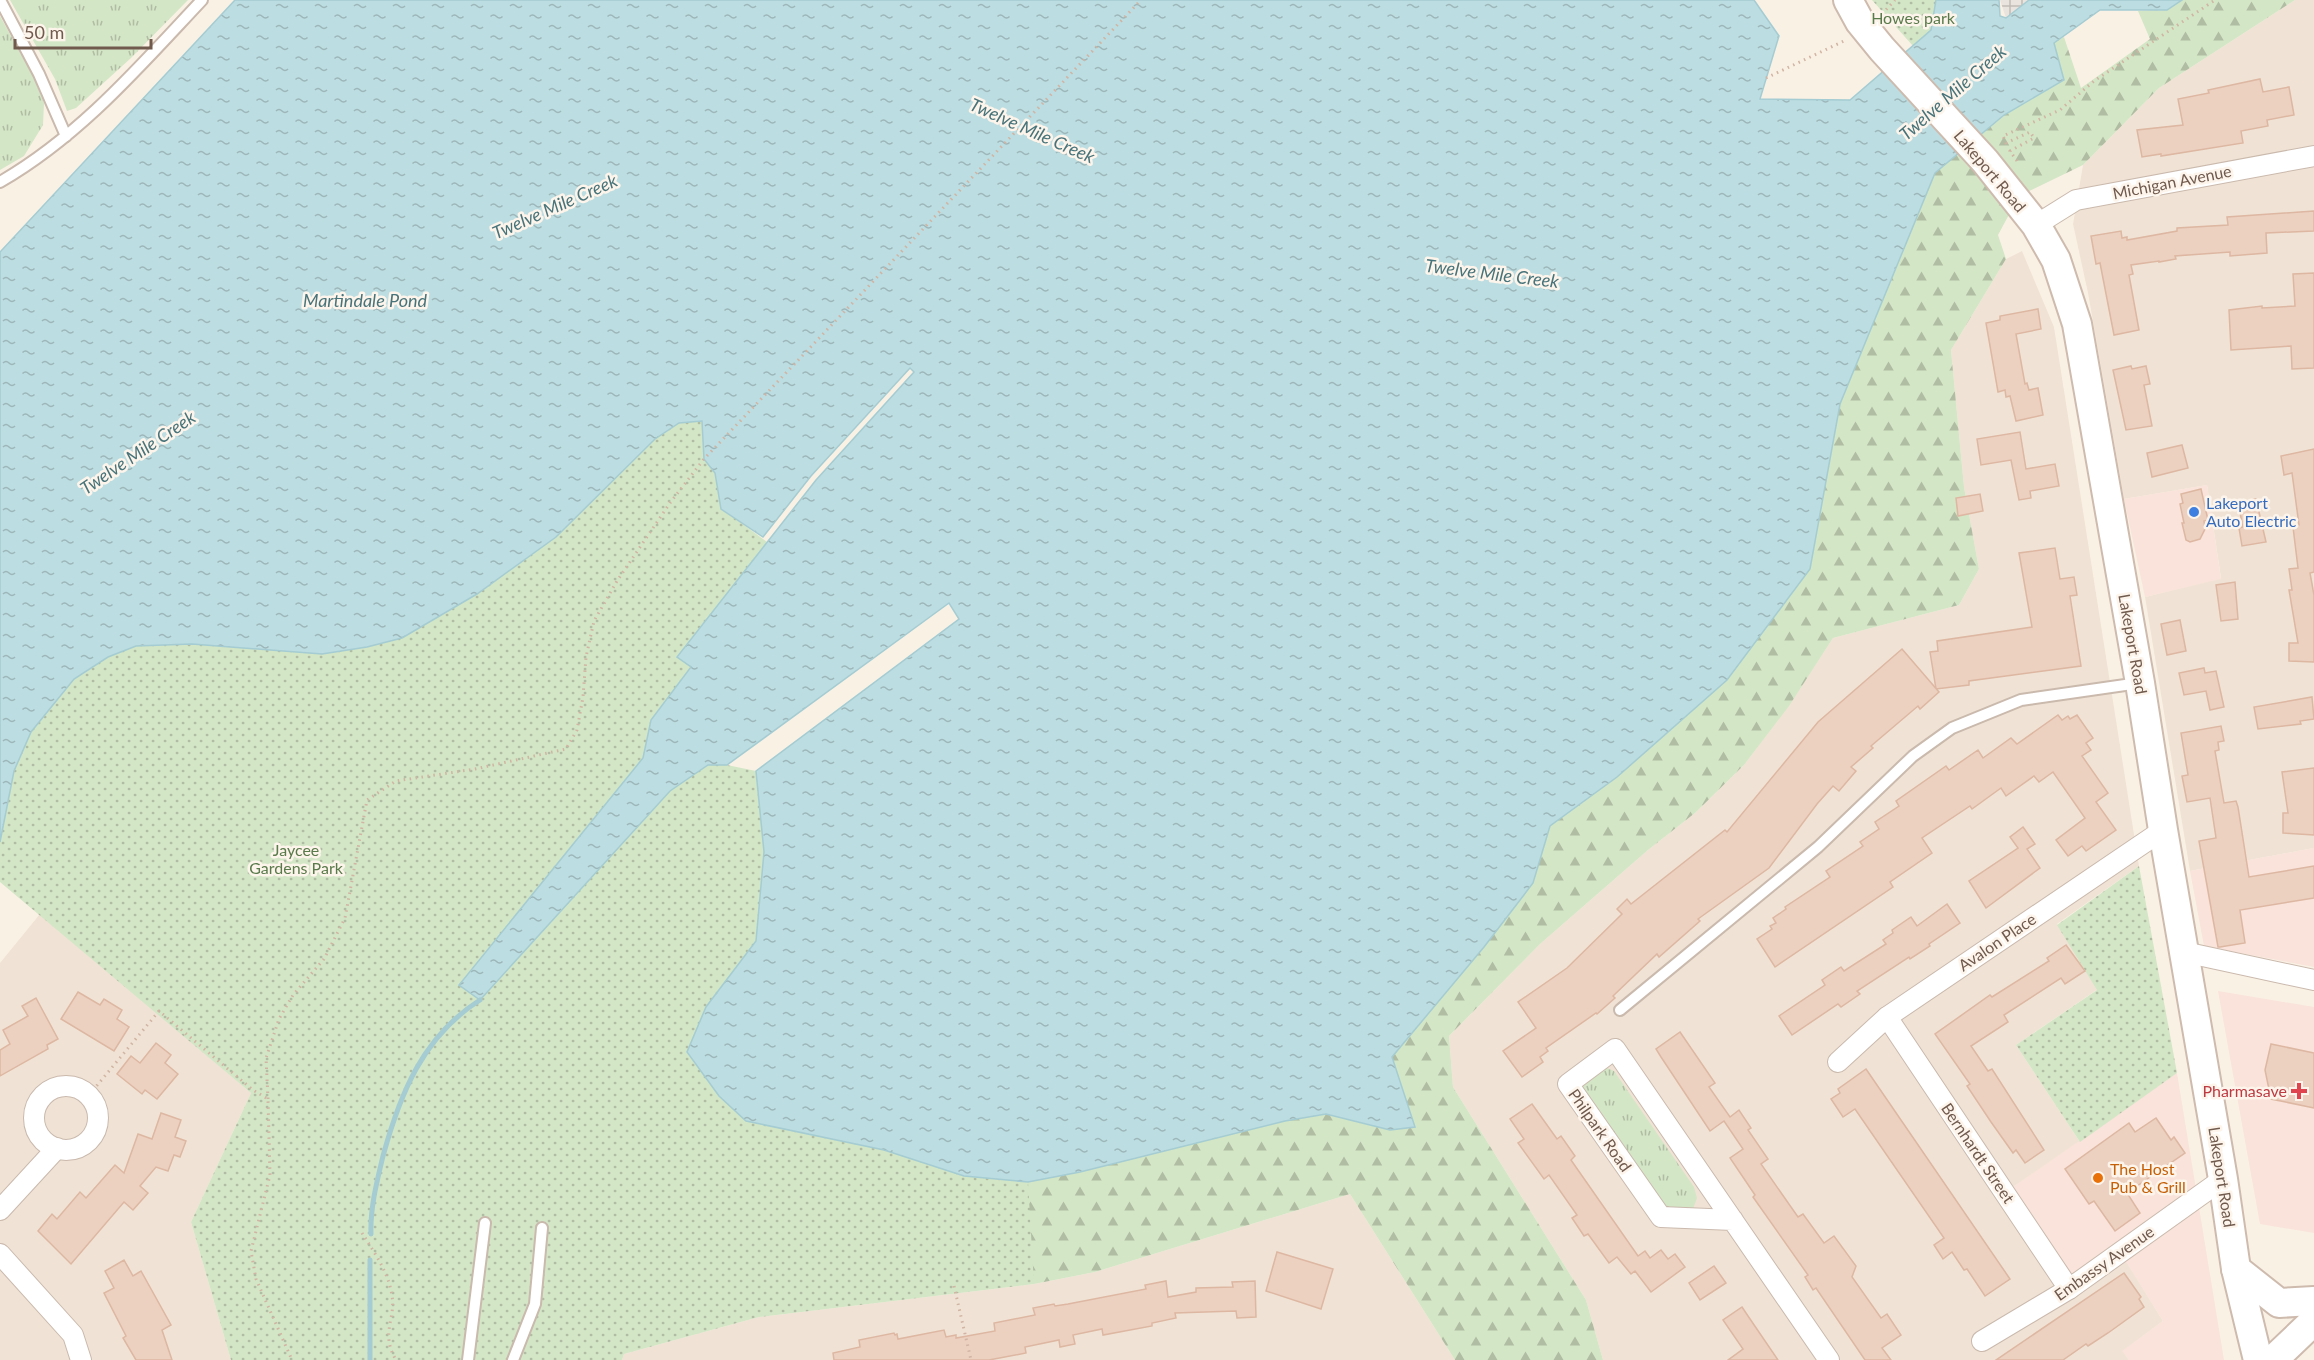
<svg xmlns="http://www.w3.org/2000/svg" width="2314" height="1360" font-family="Lato,sans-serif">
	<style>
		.residential { fill: #f0e3d5 }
		.commercial { fill: #f9e3da }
		.industrial { fill: url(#industrial-grid) }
		.grass { fill: url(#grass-tufts) }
		.forest { fill: url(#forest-firs) }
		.park { fill: url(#park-dots) }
		.water { fill: url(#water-ripples); stroke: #a4ccd2; stroke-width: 1.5 }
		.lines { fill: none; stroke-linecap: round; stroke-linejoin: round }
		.stream { stroke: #a4ccd2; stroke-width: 5 }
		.building { fill: #ecd0c0; stroke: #ddb7a2; stroke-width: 1.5 }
		.service-casing { stroke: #cab9ad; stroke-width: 14 }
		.minor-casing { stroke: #cab9ad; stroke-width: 22 }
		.secondary-casing { stroke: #cebbae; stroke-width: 32 }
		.path { stroke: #d1b4a3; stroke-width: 3; stroke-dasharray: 1.5 4.5; stroke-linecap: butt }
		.service { stroke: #fff; stroke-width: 10 }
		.minor { stroke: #fff; stroke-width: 20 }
		.secondary { stroke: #fff; stroke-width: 28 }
		.shop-dot { fill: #3f7fe0; stroke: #fdf5eb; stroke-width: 2 }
		.health-dot { fill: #e0444e; stroke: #fdf5eb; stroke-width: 2 }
		.food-dot { fill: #e8710a; stroke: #fdf5eb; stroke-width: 2 }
		.labels { text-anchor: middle; stroke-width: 5; stroke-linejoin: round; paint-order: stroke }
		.park-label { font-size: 16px; fill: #597a4a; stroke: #fdf5eb }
		.street-label { font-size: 16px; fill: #70594d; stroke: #fdf5eb }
		.shop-label { font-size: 16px; fill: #366cbe; stroke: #fdf5eb; text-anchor: start }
		.health-label { font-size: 16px; fill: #be3a42; stroke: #fdf5eb; text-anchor: end }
		.food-label { font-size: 16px; fill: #c56008; stroke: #fdf5eb; text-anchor: start }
		.water-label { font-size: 18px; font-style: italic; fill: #47737a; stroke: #fdf5eb }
	</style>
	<defs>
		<pattern id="industrial-grid" width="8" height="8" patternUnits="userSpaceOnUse" patternTransform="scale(1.5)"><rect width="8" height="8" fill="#eae4df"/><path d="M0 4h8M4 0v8" fill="none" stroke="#c2bcb7"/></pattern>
		<pattern id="grass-tufts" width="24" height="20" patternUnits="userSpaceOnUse" patternTransform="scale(1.5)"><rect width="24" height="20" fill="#d3e6c6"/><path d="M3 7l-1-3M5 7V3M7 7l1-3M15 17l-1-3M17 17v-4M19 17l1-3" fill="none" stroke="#b0bda3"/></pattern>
		<pattern id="forest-firs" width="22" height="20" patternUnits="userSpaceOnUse" patternTransform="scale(1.5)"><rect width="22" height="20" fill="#d3e6c6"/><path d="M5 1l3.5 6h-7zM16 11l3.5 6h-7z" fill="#b0bda3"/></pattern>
		<pattern id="park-dots" width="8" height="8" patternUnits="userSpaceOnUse" patternTransform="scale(1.5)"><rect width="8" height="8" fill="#d3e6c6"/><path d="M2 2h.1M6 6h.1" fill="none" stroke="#b0bda3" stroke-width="1.8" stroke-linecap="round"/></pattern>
		<pattern id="water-ripples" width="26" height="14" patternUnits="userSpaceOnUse" patternTransform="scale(1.5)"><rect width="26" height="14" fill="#bcdde1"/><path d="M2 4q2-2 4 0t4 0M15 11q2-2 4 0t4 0" fill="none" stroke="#9db6b9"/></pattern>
	</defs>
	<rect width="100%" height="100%" fill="#faf1e5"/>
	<g class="residential">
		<polygon points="2295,0 2314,0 2314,848 2190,871 2145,597 2221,578 2207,485 2124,499 2088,293 2073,224 2083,165 2159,88"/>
		<polygon points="2022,251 2054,327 2139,866 2057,924 2098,989 2016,1045 2080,1142 2010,1189 2118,1248 2163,1321 2123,1351 2129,1360 1603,1360 1586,1300 1453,1087 1449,1036 1540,944 1648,850 1695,813 1744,765 1789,705 1833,638 1959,605 1979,569 1964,487 1951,350 2006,259"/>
		<polygon points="40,914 251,1093 191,1222 231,1360 0,1360 0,963"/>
		<polygon points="1350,1194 1455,1360 622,1360 624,1354 759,1317 1034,1284 1095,1272"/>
	</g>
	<g class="commercial">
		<polygon points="2207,485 2221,579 2145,597 2124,499"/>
		<polygon points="2314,848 2314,967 2204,946 2190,871"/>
		<polygon points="2218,991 2314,1007 2314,1233 2260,1224"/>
		<polygon points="2177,1073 2224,1360 2129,1360 2122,1351 2163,1321 2118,1249 2070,1279 2010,1189"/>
	</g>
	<polygon class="industrial" points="2000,0 2030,0 2006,18"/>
	<g class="grass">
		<polygon points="10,0 188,0 131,58 76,108 67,111 55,79"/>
		<polygon points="0,16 33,76 44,103 43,125 24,156 0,170"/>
		<polygon points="1603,1066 1614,1071 1694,1187 1697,1198 1693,1209 1662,1214 1579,1083"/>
	</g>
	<polygon class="forest" points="2182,0 2295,0 2159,88 2083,165 2019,196 1998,235 2006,259 1951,350 1964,487 1979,569 1959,605 1833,638 1789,706 1744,765 1695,813 1648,850 1540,944 1449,1036 1453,1087 1586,1300 1603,1360 1455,1360 1350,1194 1095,1272 1034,1284 961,1249 1028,1182 1080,1172 1285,1121 1327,1114 1390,1130 1414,1127 1392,1057 1484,947 1533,883 1550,826 1617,777 1810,569 1840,404 1935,173 2004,115 2064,80 2053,43 2064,37 2081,88 2150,39 2138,11 2167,10"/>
	<g class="park">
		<polygon points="1872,0 1936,0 1931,30 1913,46"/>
		<polygon points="702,421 704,459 715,473 721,508 767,542 678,657 691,667 651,720 644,758 460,985 480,999 670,791 708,765 727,765 756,771 764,852 756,941 706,1007 884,1150 964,1176 1028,1182 1034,1284 759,1317 624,1354 622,1360 231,1360 191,1222 251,1093 0,882 0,842 14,771 31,732 74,679 108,657 136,646 192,644 322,654 367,647 402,638 477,594 556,537 655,439 679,423"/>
		<polygon points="2139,866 2177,1073 2080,1142 2016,1045 2097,990 2057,925"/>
	</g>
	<polygon class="water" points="235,0 1754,0 1779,36 1760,99 1850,100 1931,30 1936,0 1999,0 2000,16 2006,18 2029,0 2182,0 2167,10 2100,10 2054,43 2064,80 2004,115 1935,173 1840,404 1810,569 1727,680 1617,777 1550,826 1533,883 1484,947 1392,1057 1415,1127 1390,1130 1326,1114 1285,1121 1080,1172 1028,1182 964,1176 884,1150 746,1121 719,1096 687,1052 706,1007 756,941 764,852 756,771 959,619 949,603 727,765 708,765 670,791 480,1000 459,985 643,758 651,720 691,667 677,657 816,480 914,372 910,368 811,476 763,537 721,509 715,473 704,459 702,421 679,423 655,439 556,537 477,594 402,638 367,647 322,654 192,644 136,646 108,657 74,679 31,732 14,771 0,842 0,252"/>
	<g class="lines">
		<g class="stream">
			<path d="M371,1234C370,1208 377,1181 383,1156C400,1094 423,1036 480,1000"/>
			<polyline points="370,1360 370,1260"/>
		</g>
	</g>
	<g class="building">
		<polygon points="2260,79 2263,92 2289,87 2294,115 2267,120 2268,126 2241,131 2243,143 2161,156 2161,154 2142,157 2137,130 2183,125 2178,99 2209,93 2208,90"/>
		<polygon points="2314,211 2314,231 2266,233 2267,253 2230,256 2230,252 2175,256 2176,259 2159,262 2159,261 2131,265 2133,274 2129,275 2139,330 2114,335 2100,263 2096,264 2091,236 2121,231 2122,238 2127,237 2127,240 2177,231 2177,228 2228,225 2227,217"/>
		<polygon points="2314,273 2314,368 2292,369 2291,346 2231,350 2229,310 2262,306 2262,308 2295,306 2293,274"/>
		<polygon points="2038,309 2041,329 2016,334 2025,384 2027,383 2029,390 2038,388 2043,415 2016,421 2010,396 2006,397 2005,390 1998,392 1986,323 2000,320 2000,316"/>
		<polygon points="2131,366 2132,369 2146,366 2150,384 2144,385 2152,426 2126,430 2113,370"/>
		<polygon points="2020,432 2026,469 2055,464 2059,486 2030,491 2031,498 2019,500 2011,460 1981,465 1977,439"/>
		<polygon points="2182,445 2188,468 2152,477 2147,453"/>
		<polygon points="2314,449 2314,572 2310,573 2314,595 2314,662 2289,661 2289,643 2298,643 2289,590 2292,590 2289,569 2298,568 2293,527 2299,525 2292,473 2284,475 2281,456"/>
		<polygon points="2201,489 2208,520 2204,521 2205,529 2200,539 2190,542 2186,540 2182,523 2184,523 2180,504 2183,503 2181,494"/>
		<polygon points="1980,494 1983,511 1958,516 1956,498"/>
		<polygon points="2256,499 2266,542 2242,546 2239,528 2243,527 2238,503"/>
		<polygon points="2055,548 2060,579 2074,577 2077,595 2070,596 2081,666 1969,681 1969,685 1936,689 1930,652 1938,651 1937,641 2032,627 2019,553"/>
		<polygon points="2235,582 2238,619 2221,621 2216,585"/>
		<polygon points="2180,620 2186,651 2167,655 2161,624"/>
		<polygon points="1902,649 1939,692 1920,709 1918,706 1871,746 1873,748 1851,767 1856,771 1839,791 1833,786 1817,804 1769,868 1698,919 1700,921 1659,957 1657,954 1613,996 1615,998 1597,1014 1596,1013 1546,1048 1548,1051 1540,1057 1543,1062 1522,1077 1503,1051 1536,1028 1518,1002 1567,968 1622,914 1617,909 1627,899 1631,904 1725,830 1727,832 1818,722"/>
		<polygon points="2204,668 2205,673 2216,671 2224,707 2210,710 2206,691 2184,695 2179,673"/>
		<polygon points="2312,697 2314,719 2300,721 2301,724 2258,729 2254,707"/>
		<polygon points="2058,715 2062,720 2068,716 2070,719 2077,715 2093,738 2086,743 2091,750 2082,756 2108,793 2096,802 2116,830 2086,851 2082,846 2068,856 2056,840 2085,818 2053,772 2039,782 2034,776 2006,796 2001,788 1972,809 1970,806 1922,838 1932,853 1890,882 1893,887 1775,967 1757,939 1772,929 1770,926 1776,923 1773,918 1786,909 1785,907 1830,877 1826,871 1863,846 1860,842 1879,829 1875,822 1899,806 1896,801 1946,766 1949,770 1978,750 1983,758 2011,738 2017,744"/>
		<polygon points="2221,726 2224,741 2218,742 2219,750 2215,751 2224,803 2236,801 2238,807 2249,877 2314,866 2314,898 2240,910 2245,943 2220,947 2218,947 2199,841 2216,838 2210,798 2187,802 2182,776 2188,775 2181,733"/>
		<polygon points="2314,768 2314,835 2283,833 2283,813 2288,813 2282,772"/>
		<polygon points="2023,827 2035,844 2027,849 2040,868 1986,908 1969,881 2018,848 2010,837"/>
		<polygon points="1947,904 1960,923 1929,944 1930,946 1910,959 1909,957 1857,991 1860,994 1841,1007 1838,1004 1792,1035 1779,1016 1825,985 1822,980 1841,967 1844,971 1886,944 1883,940 1893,933 1892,930 1911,917 1917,926"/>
		<polygon points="2066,945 2085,971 2065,984 2061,978 2004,1015 2008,1022 1971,1046 1988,1071 1992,1069 2044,1150 2025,1163 2016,1150 2013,1153 1991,1122 1967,1086 1970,1084 1935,1034 1990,995 1992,997 2049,961 2047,958"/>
		<polygon points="78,992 100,1005 104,999 122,1010 117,1019 129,1027 114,1051 61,1019"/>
		<polygon points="36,998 58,1039 47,1045 48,1049 0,1076 0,1050 10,1044 3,1030 28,1016 22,1006"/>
		<polygon points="1680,1032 1715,1083 1709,1087 1730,1117 1739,1110 1751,1128 1748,1130 1768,1159 1761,1164 1798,1217 1803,1214 1824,1243 1834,1236 1856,1266 1852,1277 1881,1318 1887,1314 1901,1335 1882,1348 1891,1360 1865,1360 1816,1288 1813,1290 1805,1277 1808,1275 1753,1197 1755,1195 1730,1158 1743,1149 1724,1121 1710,1131 1661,1057 1656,1049"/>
		<polygon points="156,1043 171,1055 165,1063 178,1074 157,1099 145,1090 142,1094 117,1074 131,1056 140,1063"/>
		<polygon points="2271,1044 2314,1053 2314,1108 2271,1099 2265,1070"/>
		<polygon points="1866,1069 2010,1279 1985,1296 1967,1269 1964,1270 1952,1252 1943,1259 1934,1245 1944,1238 1855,1109 1843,1117 1831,1099 1840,1093 1838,1089"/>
		<polygon points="1532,1104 1557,1139 1561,1136 1575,1156 1571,1160 1638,1256 1645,1251 1650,1258 1661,1250 1668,1259 1675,1254 1685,1267 1651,1292 1635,1271 1631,1274 1617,1257 1609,1263 1588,1234 1584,1236 1572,1218 1577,1215 1549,1175 1544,1179 1518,1143 1524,1139 1510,1119"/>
		<polygon points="161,1113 181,1120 175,1137 186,1141 180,1157 174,1155 168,1171 156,1167 140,1186 148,1193 133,1210 124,1202 71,1264 38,1231 52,1214 57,1219 80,1192 86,1198 115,1165 124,1173 138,1134 152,1139"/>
		<polygon points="2156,1118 2171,1140 2174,1137 2185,1153 2127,1193 2140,1213 2115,1231 2094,1201 2089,1204 2065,1169 2129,1123 2135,1132"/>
		<polygon points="1277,1252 1333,1269 1321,1309 1266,1291"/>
		<polygon points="124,1260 133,1276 141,1271 171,1325 162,1330 172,1360 136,1360 123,1338 126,1336 104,1293 114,1288 105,1271"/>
		<polygon points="1714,1266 1726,1283 1700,1300 1689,1283"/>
		<polygon points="2124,1273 2141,1297 2139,1299 2144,1307 2108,1333 2088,1346 2086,1344 2063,1360 1996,1360"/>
		<polygon points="1166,1281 1168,1297 1196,1292 1196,1288 1233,1287 1232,1282 1255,1281 1256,1317 1237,1318 1236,1311 1175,1313 1176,1318 1152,1323 1152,1326 1103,1335 1102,1329 1073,1335 1075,1344 1060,1347 1059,1340 1025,1347 1026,1353 989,1360 834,1360 833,1353 860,1347 859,1340 894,1333 895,1335 897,1334 898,1339 944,1330 946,1337 956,1335 956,1338 995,1331 994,1323 1035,1315 1033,1308 1054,1304 1055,1306 1068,1304 1146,1289 1145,1285"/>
		<polygon points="1742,1307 1748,1316 1778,1360 1728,1360 1743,1349 1723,1320"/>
	</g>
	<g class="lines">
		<g class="service-casing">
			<g id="service">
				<polyline points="0,0 39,74 66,136"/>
				<path d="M0,182C80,136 140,66 202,0"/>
				<polyline points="1620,1010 1818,847 1913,756 1952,728 2021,700 2139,683"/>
				<polyline points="468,1360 485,1223"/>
				<polyline points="513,1360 535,1304 542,1228"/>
			</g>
		</g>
		<g class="minor-casing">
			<g id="minor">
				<polyline points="2036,225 2076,200 2314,156"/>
				<polyline points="2184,952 2314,980"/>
				<polyline points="1887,1017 2069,1289"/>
				<polyline points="1838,1062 1887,1017 2163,830"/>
				<circle cx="66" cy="1118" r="32"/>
				<polyline points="0,1210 57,1148"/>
				<polyline points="1733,1220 1661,1217 1568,1084 1615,1049 1829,1360"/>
				<polyline points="0,1254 73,1335 81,1360"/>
				<polyline points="1982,1341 2069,1289 2223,1179"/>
			</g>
		</g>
		<g class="secondary-casing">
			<g id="secondary">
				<polyline points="1848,0 1860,22 1882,49 1985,161 2036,225 2056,260 2077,324 2140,683 2163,830 2223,1179 2236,1269 2258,1360"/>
				<polyline points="2236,1269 2279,1303 2314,1301"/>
				<polyline points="2273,1360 2314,1321"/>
			</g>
		</g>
		<g class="path">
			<polyline points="1882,14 1895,0"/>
			<polyline points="1766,78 1846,40"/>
			<polyline points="2017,161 2010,151 2034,138 2030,132 2006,143 2003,136 2060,110 2094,81 2215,0"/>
			<polyline points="89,1095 159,1011 253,1090 268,1099 270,1175 251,1251 256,1279 292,1360"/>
			<polyline points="268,1099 266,1058 279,1019 293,995 324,959 345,918 367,800 396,781 475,769 566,749 577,730 583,697 586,657 594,621 617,581 670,503 704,459 1141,0"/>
			<path d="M362,1233C374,1252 389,1273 392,1296C396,1319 380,1333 396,1360"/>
			<polyline points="954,1286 971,1360"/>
		</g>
		<use href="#service" class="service"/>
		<use href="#minor" class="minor"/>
		<use href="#secondary" class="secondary"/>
	</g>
	<circle class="shop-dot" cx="2194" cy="512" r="6"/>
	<path class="health-dot" d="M2296 1082h6v6h6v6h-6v6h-6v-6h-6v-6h6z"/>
	<circle class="food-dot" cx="2098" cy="1178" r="6"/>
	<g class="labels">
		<g class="park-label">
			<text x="1913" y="24">Howes park</text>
			<text x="296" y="856">Jaycee<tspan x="296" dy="18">Gardens Park</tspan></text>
		</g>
		<g class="street-label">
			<text transform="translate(1990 171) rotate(50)" y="6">Lakeport Road</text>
			<text transform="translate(2172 182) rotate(-11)" y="6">Michigan Avenue</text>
			<text transform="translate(2133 644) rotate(80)" y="6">Lakeport Road</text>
			<text transform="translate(1997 942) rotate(-34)" y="6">Avalon Place</text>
			<text transform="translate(1600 1130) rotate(55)" y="6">Philpark Road</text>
			<text transform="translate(1978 1153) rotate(56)" y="6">Bernhardt Street</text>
			<text transform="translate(2222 1177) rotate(81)" y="6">Lakeport Road</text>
			<text transform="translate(2104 1263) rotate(-35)" y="6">Embassy Avenue</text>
		</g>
		<g class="shop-label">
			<text x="2206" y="509">Lakeport<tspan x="2206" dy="18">Auto Electric</tspan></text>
		</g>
		<g class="health-label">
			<text x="2287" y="1097">Pharmasave</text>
		</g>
		<g class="food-label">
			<text x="2110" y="1175">The Host<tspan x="2110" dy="18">Pub &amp; Grill</tspan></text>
		</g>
		<g class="water-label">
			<text transform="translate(1953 93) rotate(-41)" y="6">Twelve Mile Creek</text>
			<text transform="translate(1032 131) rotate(24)" y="6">Twelve Mile Creek</text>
			<text transform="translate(555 207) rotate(-24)" y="6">Twelve Mile Creek</text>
			<text transform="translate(1492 274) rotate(7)" y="6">Twelve Mile Creek</text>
			<text x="365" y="307">Martindale Pond</text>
			<text transform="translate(138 453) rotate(-34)" y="6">Twelve Mile Creek</text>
		</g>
	</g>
	<path d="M15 39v9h136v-9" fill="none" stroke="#70594d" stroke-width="3"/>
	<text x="24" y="39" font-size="18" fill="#70594d" stroke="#fdf5eb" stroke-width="4.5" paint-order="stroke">50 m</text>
</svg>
